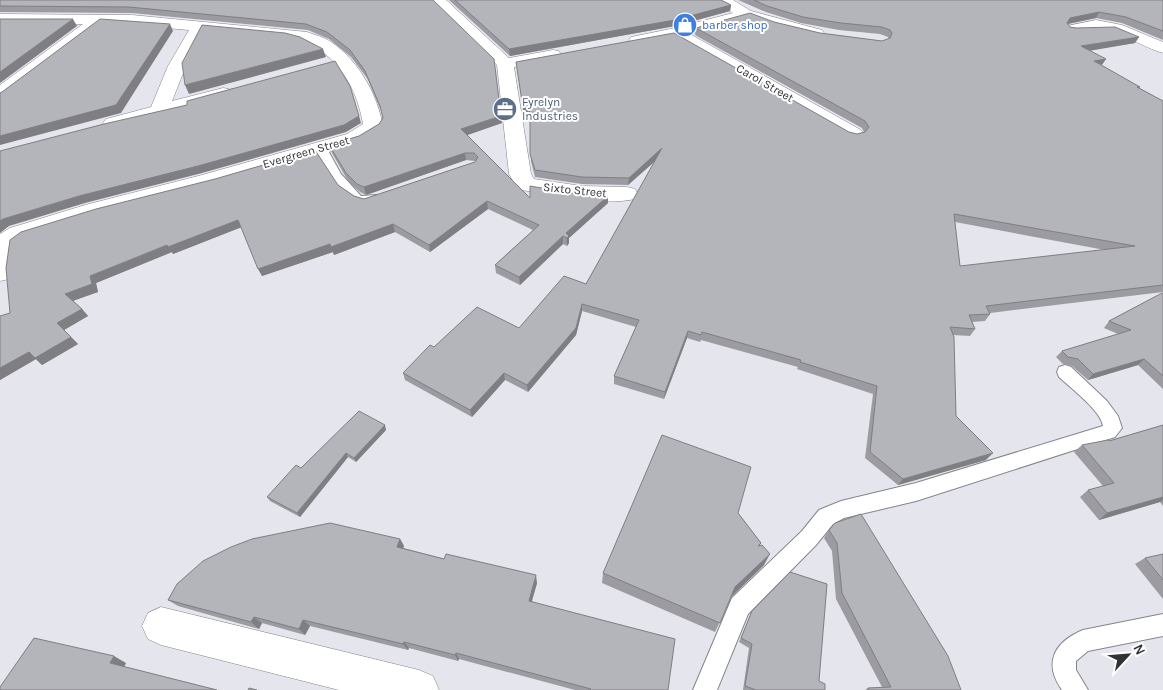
<svg xmlns="http://www.w3.org/2000/svg" width="1163" height="690" font-family="Karla,sans-serif">
	<style>
		.lines { fill: none; stroke-linecap: round; stroke-linejoin: round }
		.service-casing { stroke: #84858c; stroke-width: 2 }
		.minor-casing { stroke: #84858c; stroke-width: 1 }
		.service { fill: #fff; fill-rule: evenodd }
		.minor { fill: #fff; fill-rule: evenodd }
		.wall { fill: #9b9ba1; fill-rule: evenodd }
		.shaded-wall { fill: #7e7e83 }
		.building { fill: #b4b4bb; stroke: #7e7e83; fill-rule: evenodd }
		.labels { text-anchor: middle; stroke-width: 4; stroke-linejoin: round; paint-order: stroke }
		.far-shop-label { font-size: 12px; fill: #366cbe; stroke: #fff; text-anchor: start }
		.far-street-label { font-size: 12px; fill: #323235; stroke: #fff }
		.far-service-label { font-size: 12px; fill: #4e5e75; stroke: #fff; text-anchor: start }
	</style>
	<rect width="100%" height="100%" fill="#e4e5ed"/>
	<g class="lines">
		<g class="service-casing">
			<g id="service">
				<path d="M321,144L325,145L341,174L361,196L378,195L380,198L378,201C372,202 364,206 358,204C341,200 323,163 315,148Z"/>
				<path d="M1065,365L1071,367L1107,401L1118,416L1122,428L1115,437L916,501L844,518L833,524L816,545L748,614L717,690H693L732,598L802,531L819,510L841,501L916,483L1103,426C1101,411 1071,388 1059,377L1057,372L1059,367Z"/>
				<path d="M1163,614V636L1088,651L1076,661V670L1088,690H1062C1043,663 1054,642 1083,630Z"/>
			</g>
		</g>
		<g class="minor-casing">
			<g id="minor">
				<path d="M430,0H446L509,58L553,50L559,51L561,55L559,59L514,67L531,174L534,179L582,186L627,187L635,189L638,194L635,199C605,206 549,196 518,189L509,174L497,65Z"/>
				<polygon points="715,0 733,0 751,11 822,30 824,33 822,36 816,38 746,19 690,34 861,130 864,134 861,138 854,140 847,138 674,38 637,45 631,43 629,40 631,37 675,28 733,13"/>
				<path d="M0,14L132,15L307,32C315,35 324,37 331,42C359,61 377,94 383,126L380,130L361,142L218,185L101,215L26,238L15,247L12,273L9,279L0,281V234L10,228L85,205L202,175L347,134L363,124C357,87 336,52 299,40C290,37 279,38 269,37C248,35 226,33 204,31L186,66L172,101L223,88L229,89L232,93L229,97L113,129L106,127L103,123L106,119L151,107L168,66L189,30L132,25L103,24L6,98L0,99V85L83,24H0Z"/>
				<path d="M1096,20L1122,25L1163,42V53C1145,48 1129,36 1111,32C1095,28 1081,36 1067,32L1065,29L1067,26Z"/>
				<polygon points="161,607 419,670 433,676 439,690 339,690 161,645 148,639 142,626 148,613"/>
			</g>
		</g>
		<use href="#service" class="service"/>
		<use href="#minor" class="minor"/>
	</g>
	<g class="wall">
		<polygon points="0,0 433,0 502,123 466,135 530,198 608,203 569,238 569,243 567,246 563,244 520,285 496,273 495,265 533,230 488,209 430,252 395,232 334,255 333,252 262,276 241,227 173,254 172,252 96,283 98,292 73,301 82,309 88,316 64,330 78,344 42,365 36,359 0,380 0,316 10,313 338,185 354,196 364,199 475,162 475,161 466,160 366,195 360,192 348,181 332,153 329,145 359,136 379,124 383,118 382,113 367,78 351,57 329,39 308,30 132,13 0,12"/>
		<polygon points="449,0 721,0 731,5 730,11 675,26 510,56"/>
		<path d="M738,0H1163V40L1122,23L1096,18L1068,24L1070,27L1139,37L1135,43L1090,50L1102,66L1140,87L1139,88L1163,101V292L990,313V314L985,321L972,322L975,329L970,336L953,335L956,416L986,460L898,485L865,458L873,394L797,369L798,367L701,340L700,342L687,338L664,399L614,384V376L636,327L582,311L576,335L528,392L505,380L472,417L405,380L403,373L434,347L519,328L586,284L655,161L628,185L582,184L535,177L531,161L530,113L524,116L516,62L857,134L864,132L862,128L695,35L696,28L774,22L820,33L882,41L889,39L888,37L880,34L839,30L801,23L766,12ZM955,222L1105,250L960,266Z"/>
		<polygon points="1163,293 1163,389 1138,365 1088,380 1072,366 1063,364 1056,357 1062,351 1118,334 1104,328 1109,321"/>
		<polygon points="1163,425 1163,506 1160,502 1099,520 1080,497 1088,490 1103,486 1074,452 1082,445 1109,441"/>
		<polygon points="386,430 356,462 348,457 300,517 270,501 267,497 301,468"/>
		<polygon points="738,513 761,543 760,545 764,565 732,596 715,632 602,583 603,573"/>
		<polygon points="829,530 961,690 865,690 868,688 882,687 836,599 832,551 824,538"/>
		<polygon points="400,539 404,546 403,548 537,583 532,601 668,690 575,690 459,659 458,661 409,648 408,650 310,626 305,635 262,623 259,629 178,606 168,600"/>
		<polygon points="1163,554 1163,599 1135,564 1145,558"/>
		<polygon points="752,611 819,681 825,690 743,690 749,648 739,642"/>
	</g>
	<g class="shaded-wall">
		<polygon points="731,5 730,11 675,26 510,56 509,49"/>
		<polygon points="1099,12 1096,18 1067,24 1070,18"/>
		<polygon points="73,19 77,26 0,83 0,72"/>
		<polygon points="170,24 173,31 121,113 0,145 0,136"/>
		<polygon points="1139,37 1135,43 1077,53 1081,46"/>
		<polygon points="323,49 326,57 189,94 185,85"/>
		<polygon points="1106,59 1102,65 1094,61"/>
		<polygon points="530,106 531,113 524,116 523,108"/>
		<polygon points="359,116 361,123 346,132 202,173 85,203 9,226 0,233 0,221 3,219 79,196"/>
		<polygon points="501,116 502,123 462,137 461,129"/>
		<polygon points="662,148 662,155 628,185 629,178"/>
		<polygon points="465,153 466,160 366,195 364,187"/>
		<polygon points="608,196 608,203 569,238 569,243 567,246 566,233"/>
		<polygon points="487,201 488,209 430,252 429,245"/>
		<polygon points="238,220 242,227 173,254 172,252 96,283 98,292 72,301 65,294 90,276 167,245"/>
		<polygon points="393,224 395,232 334,255 331,247"/>
		<polygon points="563,236 563,244 520,285 519,277"/>
		<polygon points="330,244 333,252 262,276 258,269"/>
		<polygon points="582,304 582,311 576,335 528,392 527,385"/>
		<polygon points="82,309 88,316 64,330 57,323"/>
		<polygon points="688,331 687,338 664,399 665,392"/>
		<polygon points="71,337 78,344 42,365 36,359 0,380 0,368 29,352"/>
		<polygon points="1144,359 1138,365 1088,380 1093,374"/>
		<polygon points="504,373 505,380 472,417 470,410"/>
		<polygon points="385,425 386,430 356,462 354,458"/>
		<polygon points="346,453 348,457 300,517 297,513"/>
		<polygon points="993,453 986,460 898,485 903,479"/>
		<polygon points="1163,497 1163,500 1160,502 1099,520 1107,513"/>
		<polygon points="400,539 404,546 401,554 397,547"/>
		<polygon points="770,554 764,565 731,597 735,587"/>
		<polygon points="536,575 537,583 530,607 529,601"/>
		<polygon points="254,617 262,623 259,629 251,622"/>
		<polygon points="303,620 310,626 305,635 299,629"/>
		<polygon points="404,642 409,648 408,650 403,644"/>
		<polygon points="456,653 459,659 458,661 455,655"/>
		<polygon points="114,656 126,663 123,670 110,663"/>
	</g>
	<g class="building">
		<polygon points="0,0 433,0 494,59 501,116 461,129 530,198 530,186 577,194 608,196 566,233 569,236 567,238 563,236 519,277 495,265 539,225 487,201 429,245 393,224 331,247 330,244 258,269 238,220 168,247 167,245 90,276 92,284 65,294 82,309 57,323 71,337 35,358 29,352 0,368 0,316 10,313 6,268 10,240 21,232 96,209 215,179 315,150 338,185 354,196 364,199 475,162 478,157 474,153 465,153 364,187 357,184 346,173 329,145 359,136 379,124 383,118 380,106 365,71 350,50 327,32 306,24 129,7 0,6"/>
		<polygon points="455,0 721,0 731,5 675,20 509,49"/>
		<path d="M754,0H1163V31L1126,17L1099,12L1070,18L1067,23L1070,27L1076,28L1115,27L1139,37L1081,46L1106,59L1094,61L1140,87H1137L1163,101V285L986,306L990,314L969,315L975,329L950,327L954,337L956,416L993,453L903,479L870,452L877,386L800,362L801,360L702,332L701,335L688,331L665,392L614,376L639,320L582,304L576,328L527,385L504,373L470,410L403,373L430,345L434,347L477,307L519,328L564,276L586,284L662,148L629,178L582,177L535,170L530,154V106L523,108L516,62L674,33L849,132L857,134L865,132L869,127L865,121L696,28L750,13L774,22L820,33L882,41L890,38L892,33L890,30L882,27L841,23L803,17L767,6ZM954,214L1135,246L960,266Z"/>
		<polygon points="0,19 73,19 0,72"/>
		<polygon points="100,19 170,24 116,105 0,136 0,93 2,92"/>
		<polygon points="202,25 285,33 300,37 323,49 185,85 182,63"/>
		<polygon points="335,61 350,86 359,116 344,125 198,166 79,196 3,219 0,221 0,151 104,124 187,105 187,101"/>
		<polygon points="1162,293 1163,293 1163,376 1144,359 1093,374 1078,359 1068,357 1062,351 1131,330 1109,321"/>
		<polygon points="359,411 385,425 354,458 346,453 297,513 267,497 296,465 301,468"/>
		<polygon points="1163,425 1163,497 1107,513 1088,490 1114,483 1082,445 1108,440 1109,441"/>
		<polygon points="662,435 751,467 738,513 761,543 758,546 762,545 770,554 735,587 720,623 603,573"/>
		<polygon points="861,514 948,656 961,690 868,690 868,688 891,687 842,593 837,543 829,530 835,523"/>
		<polygon points="330,523 400,539 397,547 444,559 446,554 536,575 529,601 675,639 668,690 590,690 591,689 456,653 455,655 404,642 403,644 303,620 299,629 254,617 251,622 168,600 177,584 203,561 231,547 252,539"/>
		<polygon points="1163,554 1163,580 1145,558"/>
		<polygon points="790,572 827,584 819,681 825,684 825,690 756,690 745,686 752,644 741,638 752,611"/>
		<polygon points="34,638 114,656 110,663 217,690 0,690 0,687"/>
		<polygon points="249,688 257,690 248,690"/>
	</g>
	<defs>
		<g id="shop-disc" transform="scale(1.25)"><circle r="9.5" fill="#3f7fe0" stroke="#fff"/><path d="M-5-2.5h2.3a2.7 3.5 0 0 1 5.4 0H5L5.5 6h-11ZM-1.5-2.5h3a1.5 2.3 0 0 0-3 0Z" fill="#fff"/></g>
		<g id="office-disc" transform="scale(1.25)"><circle r="9.5" fill="#5c6f8a" stroke="#fff"/><path d="M-6-3h4V-5.5h4V-3h4V5H-6ZM-1-4.5V-3h2v-1.5ZM-6 0V1H6V0Z" fill="#fff"/></g>
	</defs>
	<g fill-rule="evenodd">
		<use href="#shop-disc" x="685" y="25"/>
		<use href="#office-disc" x="505" y="109"/>
	</g>
	<g class="labels">
		<g class="far-shop-label">
			<text x="702" y="29">barber shop</text>
		</g>
		<g class="far-street-label">
			<text transform="translate(765 83) rotate(30)" y="4">Carol Street</text>
			<text transform="translate(306 152) rotate(-16)" y="4">Evergreen Street</text>
			<text transform="translate(575 190) rotate(6)" y="4">Sixto Street</text>
		</g>
		<g class="far-service-label">
			<text x="522" y="106">Fyrelyn<tspan x="522" dy="14">Industries</tspan></text>
		</g>
	</g>
	<g transform="translate(1128 655) rotate(64)" stroke="#ffffff" stroke-width="4" paint-order="stroke">
	<path d="M0-4L9 19L0 12L-9 19Z" fill="#323235"/>
	<text y="-8" font-size="14" font-weight="bold" text-anchor="middle" fill="#323235">N</text>
	</g>
</svg>
